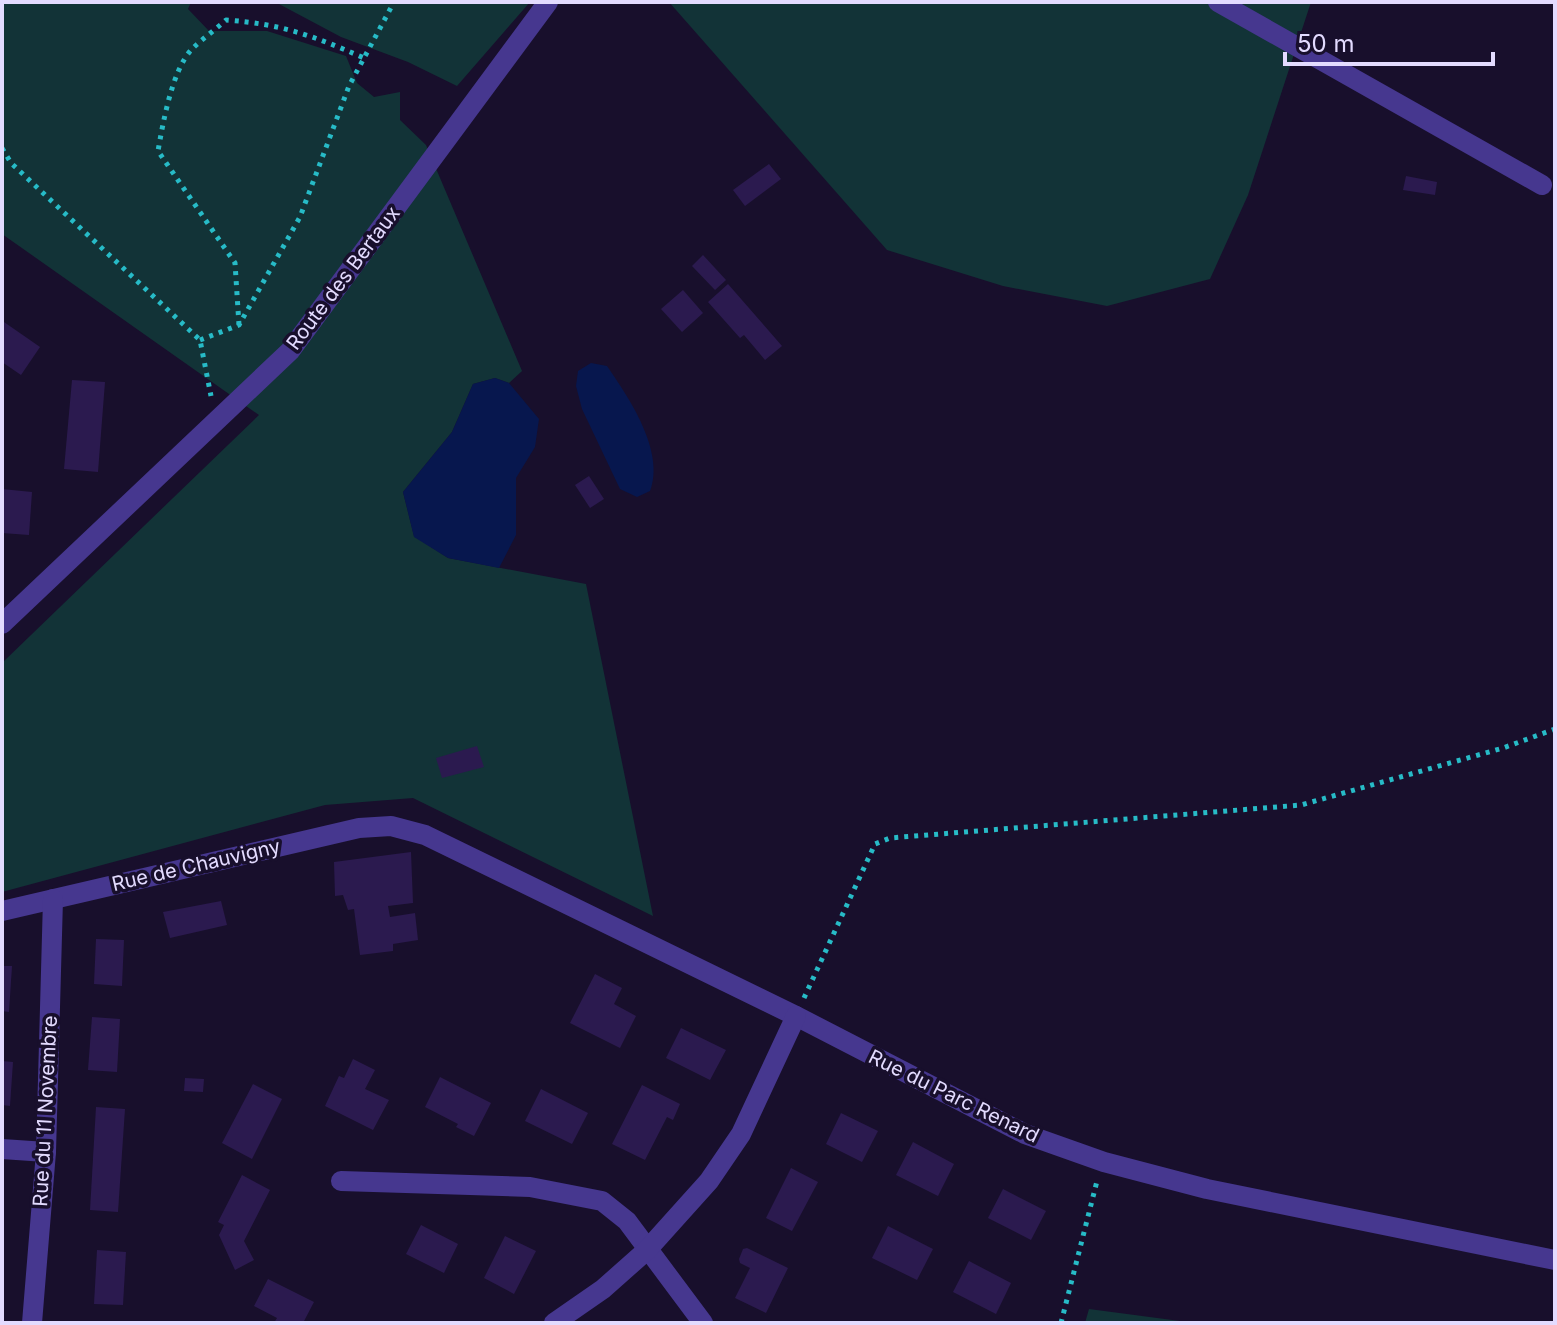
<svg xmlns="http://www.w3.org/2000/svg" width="1557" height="1325" font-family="Inter,sans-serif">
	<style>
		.green { fill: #123337 }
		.water { fill: #07174e }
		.building { fill: #2b1a4f }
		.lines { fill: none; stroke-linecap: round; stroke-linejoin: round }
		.path { stroke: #27bbc7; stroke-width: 5; stroke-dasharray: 4 6; stroke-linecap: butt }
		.minor { stroke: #46378f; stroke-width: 20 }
		.labels { text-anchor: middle; stroke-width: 7; stroke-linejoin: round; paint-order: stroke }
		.street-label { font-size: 20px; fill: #e3dbff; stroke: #180f2c }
	</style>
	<rect width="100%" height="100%" fill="#180f2c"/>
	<g class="green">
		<polygon points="2,2 191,2 188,9 209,31 267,31 346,56 357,83 374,97 400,92 400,120 426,145 522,371 509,383 495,378 473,384 452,432 403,492 414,536 448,558 586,584 653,916 413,798 325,805 2,892 2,663 259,415 2,234"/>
		<polygon points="269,2 530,2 457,86 408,62 341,37 279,4"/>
		<polygon points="669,2 1311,2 1248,195 1210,279 1107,306 1003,286 887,250"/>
		<polygon points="1089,1309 1195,1323 1085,1323"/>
	</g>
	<g class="water">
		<path d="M591,363L607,366C629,398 665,451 650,491L637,497L620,489L582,409L576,386L578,371Z"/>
		<polygon points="495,378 509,383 539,419 535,447 516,478 516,535 499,568 448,558 414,537 403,492 452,432 473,384"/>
	</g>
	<g class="building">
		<polygon points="769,164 781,179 745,206 733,190"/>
		<polygon points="1406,176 1437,182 1435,195 1403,190"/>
		<polygon points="703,255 726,280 715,290 692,266"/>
		<polygon points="728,284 782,346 765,360 744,335 740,338 708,302"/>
		<polygon points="683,290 703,313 682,332 661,309"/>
		<polygon points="4,322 40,347 21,375 2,362"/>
		<polygon points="72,380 105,382 98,472 64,469"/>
		<polygon points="589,476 604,499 590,508 575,485"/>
		<polygon points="2,489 32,492 29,535 2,533"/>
		<polygon points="477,746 484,767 442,778 436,758"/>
		<polygon points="411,852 413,903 388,906 390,917 415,913 418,940 393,944 393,951 360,955 354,909 348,910 343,895 335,896 334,862"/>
		<polygon points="221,901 227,925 170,938 163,912"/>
		<polygon points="96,939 124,940 122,986 94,984"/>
		<polygon points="2,966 12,966 9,1012 2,1011"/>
		<polygon points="595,974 622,988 614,1004 636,1016 620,1048 570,1023"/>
		<polygon points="92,1017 120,1019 117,1072 88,1070"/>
		<polygon points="681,1028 726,1050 710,1080 666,1058"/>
		<polygon points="353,1059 375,1070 365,1089 389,1100 373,1130 325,1106 339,1076 344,1078"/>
		<polygon points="2,1061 13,1062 10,1106 2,1105"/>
		<polygon points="440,1077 491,1103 474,1136 456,1127 458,1124 425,1107"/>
		<polygon points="185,1078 204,1079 203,1092 184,1091"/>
		<polygon points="253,1084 282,1099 252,1159 222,1143"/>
		<polygon points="642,1085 680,1104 673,1120 667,1117 645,1160 612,1144"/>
		<polygon points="541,1089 588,1113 572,1144 525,1121"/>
		<polygon points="96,1107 125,1109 118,1212 90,1210"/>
		<polygon points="841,1113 878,1131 862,1162 826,1144"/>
		<polygon points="913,1142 954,1164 938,1196 896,1175"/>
		<polygon points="791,1168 818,1182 792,1231 766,1218"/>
		<polygon points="242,1175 270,1190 244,1241 254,1260 235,1270 219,1235 224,1225 218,1222"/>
		<polygon points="1003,1189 1046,1211 1031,1240 988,1218"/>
		<polygon points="421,1225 458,1244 444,1273 406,1254"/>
		<polygon points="888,1226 933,1249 917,1280 872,1258"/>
		<polygon points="505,1236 536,1251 514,1294 484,1278"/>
		<polygon points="747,1248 788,1268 766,1313 735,1298 750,1268 740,1263 739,1259 743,1249"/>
		<polygon points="97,1250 126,1252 123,1305 94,1304"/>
		<polygon points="969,1261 1011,1283 996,1314 953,1292"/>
		<polygon points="268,1279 314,1302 303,1323 274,1323 277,1318 254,1306"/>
	</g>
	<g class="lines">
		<g class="path">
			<polyline points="2,148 11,163 200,340 211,396"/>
			<path d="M239,325L235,263L158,151C163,123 172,70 192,49C202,39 215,30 226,20C282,24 314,36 364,58"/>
			<polyline points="200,340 239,325 300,217 349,86 394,2"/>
			<polyline points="804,998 875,844 890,838 1301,805 1503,748 1555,729"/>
			<polyline points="1061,1323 1097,1181"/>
		</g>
		<g class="minor">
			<polyline points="1218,2 1542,185"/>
			<polyline points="2,624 290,351 548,2"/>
			<polyline points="2,911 359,828 391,826 425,835 796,1016 1025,1134 1104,1162 1207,1189 1555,1260"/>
			<polyline points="2,1149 46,1152"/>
			<polyline points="341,1181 530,1187 602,1201 627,1221 703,1323"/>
			<polyline points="32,1323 46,1152 53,899"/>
			<polyline points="554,1323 603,1289 647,1250 709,1181 741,1134 796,1016"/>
		</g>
	</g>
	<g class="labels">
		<g class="street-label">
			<text transform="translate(343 278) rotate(-53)" y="7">Route des Bertaux</text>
			<text transform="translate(196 865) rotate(-13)" y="7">Rue de Chauvigny</text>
			<text transform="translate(954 1096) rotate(26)" y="7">Rue du Parc Renard</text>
			<text transform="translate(45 1111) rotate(-87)" y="7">Rue du 11 Novembre</text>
		</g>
	</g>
	<rect width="1557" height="1325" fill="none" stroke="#e3dbff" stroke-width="8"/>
	<path d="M1285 52v12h208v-12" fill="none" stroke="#e3dbff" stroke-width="4"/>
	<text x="1297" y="52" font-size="24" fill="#e3dbff" stroke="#180f2c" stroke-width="6" paint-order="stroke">50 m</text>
</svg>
